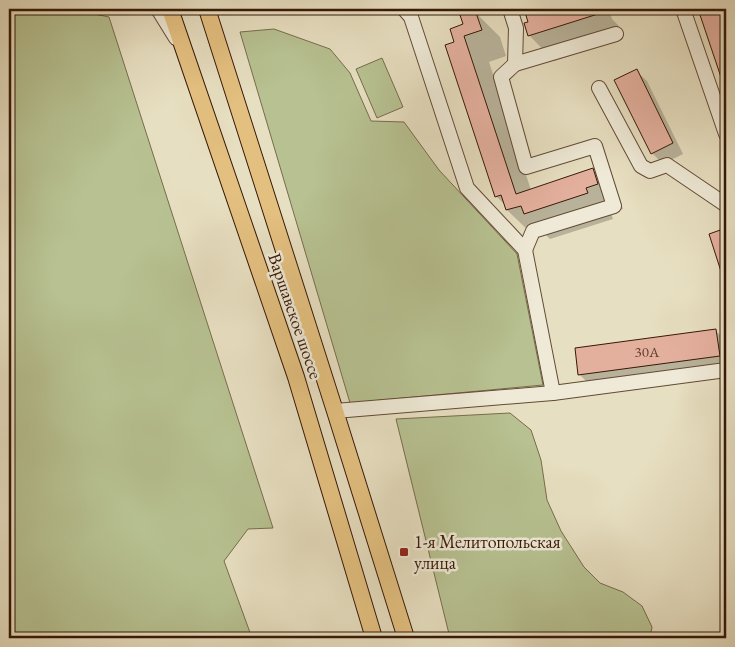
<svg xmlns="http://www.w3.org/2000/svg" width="735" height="647" font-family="'EB Garamond',serif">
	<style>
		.green { fill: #b7c191; stroke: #776c4c }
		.shadow { fill: #0003 }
		.building { fill: #e4b09e; stroke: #371807 }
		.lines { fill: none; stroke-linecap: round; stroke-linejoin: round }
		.minor-casing { stroke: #634a36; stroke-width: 16 }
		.major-casing { stroke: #371807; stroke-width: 18 }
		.minor { stroke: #efead7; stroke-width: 14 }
		.major { stroke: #e4c080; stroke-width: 16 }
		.poi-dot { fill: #8f2418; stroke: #efead7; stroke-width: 2 }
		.labels { text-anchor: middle; stroke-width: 5; stroke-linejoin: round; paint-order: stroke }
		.number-label { font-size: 15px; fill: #623e2d }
		.street-label { font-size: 18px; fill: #371807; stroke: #efead7 }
		.poi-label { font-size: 18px; fill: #371807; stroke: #efead7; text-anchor: start }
	</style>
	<rect width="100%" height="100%" fill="#e7dfc1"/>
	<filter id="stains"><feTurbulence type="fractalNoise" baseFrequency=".004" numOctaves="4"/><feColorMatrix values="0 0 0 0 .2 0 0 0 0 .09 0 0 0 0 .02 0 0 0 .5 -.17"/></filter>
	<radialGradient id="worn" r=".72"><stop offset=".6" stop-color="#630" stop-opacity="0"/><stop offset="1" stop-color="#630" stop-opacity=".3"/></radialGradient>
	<g class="green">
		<polygon points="9,9 70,9 109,17 273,528 248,529 224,561 252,638 9,638"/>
		<polygon points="274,29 330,49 350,73 371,121 404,122 439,170 517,254 543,385 350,403 240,32"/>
		<polygon points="382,58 403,107 377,118 356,69"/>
		<polygon points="510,413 531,430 541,460 547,500 561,531 584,567 600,583 623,592 642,606 652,627 650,638 450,638 396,419"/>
	</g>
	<g class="shadow">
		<polygon points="525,9 606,9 610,12 612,19 618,25 623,39 554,61 529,35 529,23"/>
		<polygon points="699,9 726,9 726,88"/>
		<polygon points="475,12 500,37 506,56 489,62 531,190 592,169 618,195 623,209 611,213 613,219 550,239 543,232 533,235 507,210 506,206 496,196 456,43 465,25"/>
		<polygon points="636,71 647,81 683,154 663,164 652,153"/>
		<polygon points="726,230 726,283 711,234"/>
		<polygon points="716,331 726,341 726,373 595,390 579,374"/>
	</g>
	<g class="building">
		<polygon points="524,9 596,9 598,14 528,36 524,23 528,22"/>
		<polygon points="698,9 725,9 726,13 726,92"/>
		<polygon points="475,10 482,30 464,36 516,194 593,168 598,184 586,188 588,193 524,214 521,206 506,210 501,195 495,197 445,45 454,42 450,29 463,24 460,15"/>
		<polygon points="637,69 673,143 651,154 614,80"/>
		<polygon points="726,228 726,287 709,234"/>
		<polygon points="716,329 720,356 578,375 575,348"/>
	</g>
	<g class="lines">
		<g class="minor-casing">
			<g id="minor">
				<polyline points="158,9 176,38"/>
				<polyline points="404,9 411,17 467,188 525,250 553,393"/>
				<polyline points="510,9 516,28 515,64 501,77 526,167 595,146 614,206 533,231 525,250"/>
				<polyline points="683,9 726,134"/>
				<polyline points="515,64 616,34"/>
				<polyline points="599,88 641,166 650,171 667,165 726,205"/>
				<polyline points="335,411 553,393 726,370"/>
			</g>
		</g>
		<g class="major-casing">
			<g id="major">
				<polyline points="170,9 296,377 374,638"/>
				<polyline points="207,9 335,411 406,638"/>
			</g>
		</g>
		<use href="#minor" class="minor"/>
		<use href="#major" class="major"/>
	</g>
	<rect class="poi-dot" x="399" y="547" width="10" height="10" rx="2.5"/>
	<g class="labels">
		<g class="number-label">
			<text x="647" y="357">30А</text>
		</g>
		<g class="street-label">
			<text transform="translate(295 316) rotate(71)" y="6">Варшавское шоссе</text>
		</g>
		<g class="poi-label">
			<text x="414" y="548">1-я Мелитопольская<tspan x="414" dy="21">улица</tspan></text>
		</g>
	</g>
	<rect width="735" height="647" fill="none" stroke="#e7dfc1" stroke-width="30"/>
	<rect x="10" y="10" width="715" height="627" fill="none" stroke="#371807" stroke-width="2.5"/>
	<rect x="15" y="15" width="705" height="617" fill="none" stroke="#371807"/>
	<rect width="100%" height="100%" filter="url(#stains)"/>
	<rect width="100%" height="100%" fill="url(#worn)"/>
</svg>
